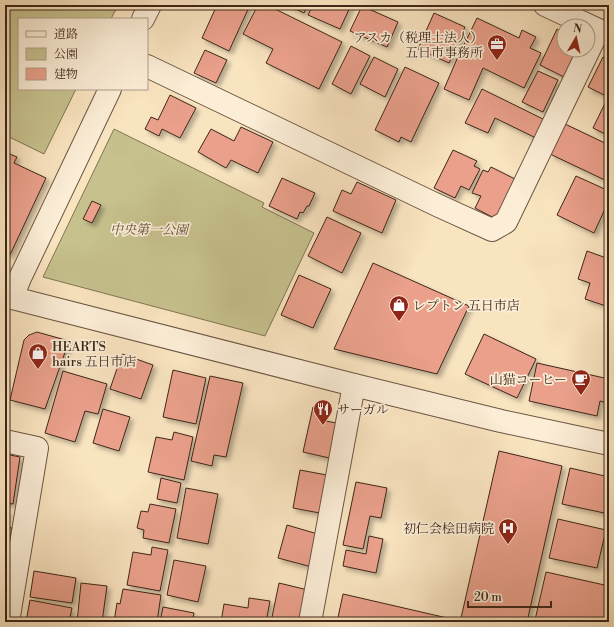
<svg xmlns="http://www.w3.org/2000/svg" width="614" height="627" font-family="'Libre Bodoni','Noto Serif JP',serif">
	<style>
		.green { fill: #c6c18d; stroke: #827452 }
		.building { fill: #eaa08b; stroke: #3e2618; filter: url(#shadow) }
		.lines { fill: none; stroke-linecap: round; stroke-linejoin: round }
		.minor-casing { stroke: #6d5642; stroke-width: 24 }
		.tertiary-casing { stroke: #6d5642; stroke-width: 24 }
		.minor { stroke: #fbedd6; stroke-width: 22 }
		.tertiary { stroke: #fbedd6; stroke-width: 22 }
		.labels { text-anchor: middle; stroke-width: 3.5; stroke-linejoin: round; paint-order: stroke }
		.poi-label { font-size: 13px; fill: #3e2618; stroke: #fbedd6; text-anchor: end }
		.park-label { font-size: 13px; font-style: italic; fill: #604d35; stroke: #fbedd6 }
	</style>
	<defs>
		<filter id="shadow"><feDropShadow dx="3.5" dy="3.5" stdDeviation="2" flood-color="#0004"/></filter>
	</defs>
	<rect width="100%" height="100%" fill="#f9e4c0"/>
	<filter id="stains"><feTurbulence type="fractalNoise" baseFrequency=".005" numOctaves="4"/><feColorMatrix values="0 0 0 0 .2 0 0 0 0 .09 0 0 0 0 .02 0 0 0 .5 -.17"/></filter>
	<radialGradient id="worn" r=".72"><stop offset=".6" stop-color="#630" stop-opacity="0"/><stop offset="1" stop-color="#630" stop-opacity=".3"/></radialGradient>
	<g class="green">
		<polygon points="5,5 118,5 111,19 19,19 19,89 76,89 44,154 5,135"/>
		<polygon points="114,129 264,203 262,207 314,233 265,336 43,277"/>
	</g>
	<g class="building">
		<polygon points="217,5 250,5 229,51 202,38"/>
		<polygon points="258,5 267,5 342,42 319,89 266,63 273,49 243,34"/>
		<polygon points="287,5 308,5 304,13"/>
		<polygon points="313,5 351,5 340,29 308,15"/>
		<polygon points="362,6 398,22 387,47 350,31"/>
		<polygon points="434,13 465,27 449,63 418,49"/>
		<polygon points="477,18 519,38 522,30 536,37 530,48 541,53 524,88 483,68 469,100 444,89 460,52 460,53"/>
		<polygon points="557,29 564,33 564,50 580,50 566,78 540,65"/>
		<polygon points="351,46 370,56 351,94 332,84"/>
		<polygon points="205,50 227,60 216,83 194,73"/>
		<polygon points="374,57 398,69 385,97 360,84"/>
		<polygon points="603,57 609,61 609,136 593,128 608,97 588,87"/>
		<polygon points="405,67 439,83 411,142 401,137 399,142 375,130"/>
		<polygon points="538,71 558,80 543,112 522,102"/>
		<polygon points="482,89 545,120 536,138 495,118 488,133 465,123"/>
		<polygon points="170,95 196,108 180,138 162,129 159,136 145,129 151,117 158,120"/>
		<polygon points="565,124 609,145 609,182 550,154"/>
		<polygon points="241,127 273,142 258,173 231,160 226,168 198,152 211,129 234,141"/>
		<polygon points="453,150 477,161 474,166 480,169 469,190 461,186 455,198 434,188"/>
		<polygon points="5,152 17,157 14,163 46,178 10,255 5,253"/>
		<polygon points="491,167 515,179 496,219 475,208 481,196 472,193 483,170 488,172"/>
		<polygon points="576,176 609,191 609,200 594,233 557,215"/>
		<polygon points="282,178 315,193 309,206 307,206 303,213 300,212 297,219 269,206"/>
		<polygon points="357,182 396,200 382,233 333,211 342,190 351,194"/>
		<polygon points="92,201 101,205 92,223 83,219"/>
		<polygon points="327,217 361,233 342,273 308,256"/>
		<polygon points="587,251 609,259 609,307 585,299 590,283 578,279"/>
		<polygon points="373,263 469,306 437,374 334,349"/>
		<polygon points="299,275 331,289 313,328 281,315"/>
		<polygon points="37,332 69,341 45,409 10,400 24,340 29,335"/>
		<polygon points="484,334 536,359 517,398 465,374"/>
		<polygon points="122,354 153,365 141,399 110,389"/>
		<polygon points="537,363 609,379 608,403 600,401 597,416 529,401"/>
		<polygon points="173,370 206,378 196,424 163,417"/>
		<polygon points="63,371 107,384 98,414 85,411 75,442 45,433"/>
		<polygon points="210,376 243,383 226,457 214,455 212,466 191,461"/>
		<polygon points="313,407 324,409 321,420 346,425 338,460 303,452"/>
		<polygon points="103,409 130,417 119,451 93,443"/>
		<polygon points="174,432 193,437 184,480 148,472 156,437 172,440"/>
		<polygon points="499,451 562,466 527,622 477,622 461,618"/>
		<polygon points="5,454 20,457 13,504 5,503"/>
		<polygon points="570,468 609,477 609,514 562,504"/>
		<polygon points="300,470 332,476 325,514 293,508"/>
		<polygon points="161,478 181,483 177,503 157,499"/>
		<polygon points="356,482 387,488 381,518 370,516 363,549 343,545"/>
		<polygon points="186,488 218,494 208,544 177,538"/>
		<polygon points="150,504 176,509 169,543 143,538 144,530 137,528 141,511 148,512"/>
		<polygon points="5,511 8,511 5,527 12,528 8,551 5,550"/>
		<polygon points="558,519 606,530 597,568 549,558"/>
		<polygon points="287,525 321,535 312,567 278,558"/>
		<polygon points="369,536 383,539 376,573 343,566 346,550 366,554"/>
		<polygon points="152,547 168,550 160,591 127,585 133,552 151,555"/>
		<polygon points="174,560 206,566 198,602 167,595"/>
		<polygon points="34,571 76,578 72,603 30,597"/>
		<polygon points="546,572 609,586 608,622 543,622 535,620"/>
		<polygon points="81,583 107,586 102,622 77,622"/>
		<polygon points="279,583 312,591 305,622 271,622"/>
		<polygon points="123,589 161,595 157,622 111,622 111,621 114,622 117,603 120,604"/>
		<polygon points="343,594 456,620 455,622 337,622"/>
		<polygon points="249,598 270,601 266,622 221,622 224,604 248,608"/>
		<polygon points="30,600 72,608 69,622 26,622"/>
		<polygon points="163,607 194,613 192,622 160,622"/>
	</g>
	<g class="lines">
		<g class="minor-casing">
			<g id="minor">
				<polyline points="545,5 609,35"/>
				<polyline points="147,66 439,206 492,230 506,222 598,31"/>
				<polyline points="5,441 37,448 8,622"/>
				<polyline points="310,622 354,385"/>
			</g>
		</g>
		<g class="tertiary-casing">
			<g id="tertiary">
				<polyline points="143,19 150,5"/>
				<polyline points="5,296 354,385 501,421 609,444"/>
				<polyline points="12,298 20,278 110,89"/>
			</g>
		</g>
		<use href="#minor" class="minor"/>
		<use href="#tertiary" class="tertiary"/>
	</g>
	<defs>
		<g id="office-pin" transform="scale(1)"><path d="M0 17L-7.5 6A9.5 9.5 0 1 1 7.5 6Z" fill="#8f2418" stroke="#fbedd6"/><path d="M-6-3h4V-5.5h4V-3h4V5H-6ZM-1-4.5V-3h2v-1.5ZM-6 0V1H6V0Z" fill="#fff"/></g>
		<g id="shop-pin" transform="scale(1)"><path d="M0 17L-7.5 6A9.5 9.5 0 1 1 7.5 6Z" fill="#8f2418" stroke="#fbedd6"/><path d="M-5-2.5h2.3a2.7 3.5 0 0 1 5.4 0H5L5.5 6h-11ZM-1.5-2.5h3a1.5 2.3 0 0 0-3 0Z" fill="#fff"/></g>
		<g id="cafe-pin" transform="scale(1)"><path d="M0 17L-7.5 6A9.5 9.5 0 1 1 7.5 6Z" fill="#8f2418" stroke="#fbedd6"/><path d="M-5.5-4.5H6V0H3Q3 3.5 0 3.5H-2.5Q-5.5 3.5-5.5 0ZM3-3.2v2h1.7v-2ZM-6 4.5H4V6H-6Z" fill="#fff"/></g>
		<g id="restaurant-pin" transform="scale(1)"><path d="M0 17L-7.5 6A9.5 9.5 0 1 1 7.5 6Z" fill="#8f2418" stroke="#fbedd6"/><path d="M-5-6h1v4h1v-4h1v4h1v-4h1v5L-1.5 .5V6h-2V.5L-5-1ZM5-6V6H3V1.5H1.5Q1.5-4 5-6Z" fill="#fff"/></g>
		<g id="hospital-pin" transform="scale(1)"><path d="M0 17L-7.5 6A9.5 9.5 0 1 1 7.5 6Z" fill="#8f2418" stroke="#fbedd6"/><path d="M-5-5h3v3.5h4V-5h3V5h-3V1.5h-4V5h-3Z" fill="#fff"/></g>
	</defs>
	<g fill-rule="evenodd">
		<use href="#office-pin" x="497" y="44"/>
		<use href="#shop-pin" x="399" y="305"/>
		<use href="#shop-pin" x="38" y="353"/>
		<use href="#cafe-pin" x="581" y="379"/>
		<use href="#restaurant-pin" x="323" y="409"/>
		<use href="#hospital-pin" x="508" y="528"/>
	</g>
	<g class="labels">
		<g class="poi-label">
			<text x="483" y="42">アスカ（税理士法人）<tspan x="483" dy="15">五日市事務所</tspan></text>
			<text x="413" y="310" text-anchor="start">レプトン 五日市店</text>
			<text x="52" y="351" text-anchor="start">HEARTS<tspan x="52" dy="15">hairs 五日市店</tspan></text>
			<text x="567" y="384">山猫コーヒー</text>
			<text x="337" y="414" text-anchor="start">サーガル</text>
			<text x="494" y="533">初仁会桧田病院</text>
		</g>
		<g class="park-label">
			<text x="149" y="234">中央第一公園</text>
		</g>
	</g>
	<rect width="614" height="627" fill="none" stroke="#f9e4c0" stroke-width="20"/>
	<rect x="6" y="6" width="602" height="615" fill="none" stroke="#3e2618" stroke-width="2"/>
	<rect x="10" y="10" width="594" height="607" fill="none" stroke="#3e2618"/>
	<rect x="18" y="18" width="130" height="72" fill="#fbedd6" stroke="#af9d8a"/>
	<rect x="26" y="31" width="20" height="6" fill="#fbedd6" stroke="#af9d8a"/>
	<text x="54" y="38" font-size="12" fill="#3e2618">道路</text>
	<rect x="26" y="48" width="20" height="12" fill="#c6c18d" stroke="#af9d8a"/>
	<text x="54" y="58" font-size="12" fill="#3e2618">公園</text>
	<rect x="26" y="68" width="20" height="12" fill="#eaa08b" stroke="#af9d8a"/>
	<text x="54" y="78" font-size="12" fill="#3e2618">建物</text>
	<g transform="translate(576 38) rotate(9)"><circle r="19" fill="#fbedd6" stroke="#af9d8a"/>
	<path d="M0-3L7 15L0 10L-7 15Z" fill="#8f2418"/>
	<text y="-6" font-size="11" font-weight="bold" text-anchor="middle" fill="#3e2618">N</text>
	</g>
	<path d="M468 601v6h83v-6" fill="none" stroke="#3e2618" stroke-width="2"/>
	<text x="474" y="601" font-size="12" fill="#3e2618" stroke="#fbedd6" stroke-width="3" paint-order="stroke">20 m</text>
	<rect width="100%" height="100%" filter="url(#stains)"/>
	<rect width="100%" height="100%" fill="url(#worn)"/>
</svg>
